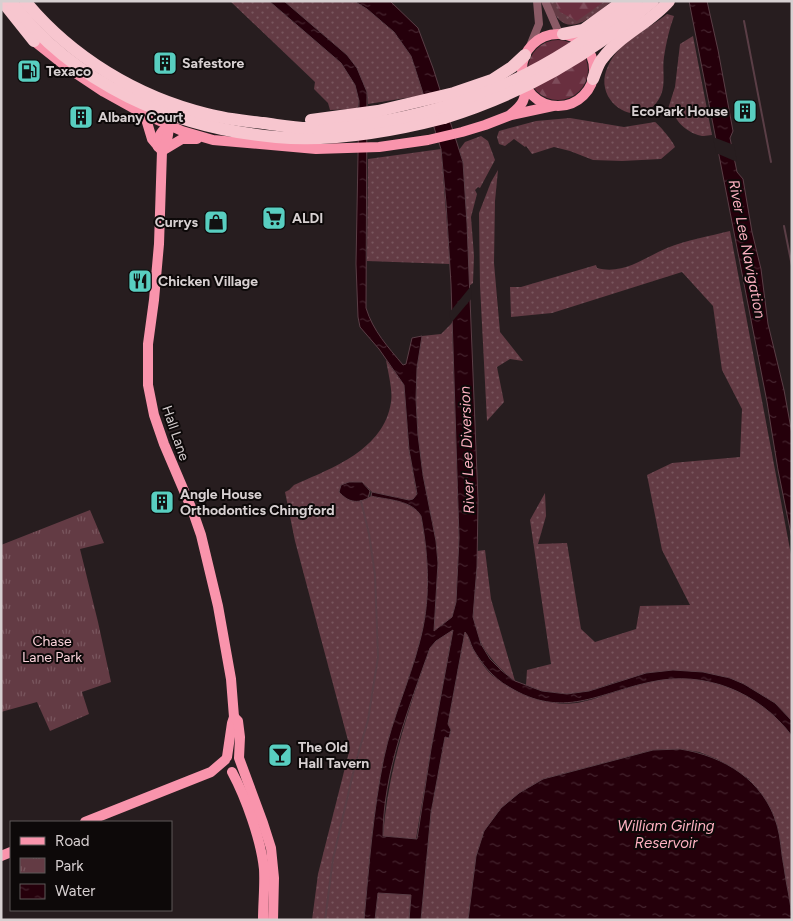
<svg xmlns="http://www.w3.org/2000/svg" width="793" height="921" font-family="Figtree,sans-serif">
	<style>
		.grass { fill: url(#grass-dots) }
		.forest { fill: url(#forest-firs) }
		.park { fill: url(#park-tufts) }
		.water { fill: url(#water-ripples); stroke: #5a3e46; fill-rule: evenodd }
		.pier { fill: #271d1f }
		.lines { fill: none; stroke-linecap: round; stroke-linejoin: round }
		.stream { stroke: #5a3e46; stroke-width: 2 }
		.minor { stroke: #8b5b66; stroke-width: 8 }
		.major { stroke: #f994ac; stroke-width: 10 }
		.highway { stroke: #f7c6cf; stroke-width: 12 }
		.highway-bridge { stroke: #f7c6cf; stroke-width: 12 }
		.labels { text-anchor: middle; stroke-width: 4; stroke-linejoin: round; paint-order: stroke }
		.poi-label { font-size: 14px; font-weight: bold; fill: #d7d0d1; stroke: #0d0909; text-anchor: start }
		.street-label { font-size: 14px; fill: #d7d0d1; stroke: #0d0909 }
		.park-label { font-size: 14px; fill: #fad2da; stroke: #0d0909 }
		.water-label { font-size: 15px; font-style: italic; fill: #feb1c1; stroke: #0d0909 }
	</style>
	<defs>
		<pattern id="grass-dots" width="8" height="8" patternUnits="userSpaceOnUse" patternTransform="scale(1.25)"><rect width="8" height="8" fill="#633b44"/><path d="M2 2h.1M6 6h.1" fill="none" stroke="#79565e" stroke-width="1.8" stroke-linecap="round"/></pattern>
		<pattern id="forest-firs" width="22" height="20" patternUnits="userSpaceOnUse" patternTransform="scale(1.25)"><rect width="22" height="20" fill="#692f3f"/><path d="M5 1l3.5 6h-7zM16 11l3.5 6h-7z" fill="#7e4c5a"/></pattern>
		<pattern id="park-tufts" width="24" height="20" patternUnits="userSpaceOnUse" patternTransform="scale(1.25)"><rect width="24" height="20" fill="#633b44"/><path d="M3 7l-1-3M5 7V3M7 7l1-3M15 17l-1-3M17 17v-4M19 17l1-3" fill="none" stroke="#79565e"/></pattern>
		<pattern id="water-ripples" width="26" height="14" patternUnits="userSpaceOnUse" patternTransform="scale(1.25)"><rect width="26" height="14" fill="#25000b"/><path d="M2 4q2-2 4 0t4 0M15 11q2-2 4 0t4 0" fill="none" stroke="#44242e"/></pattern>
	</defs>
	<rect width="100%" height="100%" fill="#271d1f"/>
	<g class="grass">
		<path d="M230,1H269L341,63C350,75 364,94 357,109L330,110L328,103L314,89L315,82Z"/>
		<polygon points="284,1 354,1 367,9 394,32 411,56 425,95 368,104 367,92 347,55"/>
		<path d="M549,1H612C589,19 563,44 549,1Z"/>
		<path d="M667,14L674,16C669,30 666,43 664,57C662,69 666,83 661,95C643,135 590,103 608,66C618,42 649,29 667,14Z"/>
		<path d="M693,36L712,135C709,135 706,136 704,136C694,136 680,126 676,118L678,114L672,115L667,112L675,87L680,44Z"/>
		<path d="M570,118L624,127L655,122C660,126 673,141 675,147L661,159L622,161L593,160L570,151L554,147L532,154L526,146L525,147L514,139L505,146L499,144L497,137L499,131L536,121Z"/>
		<polygon points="481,136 488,141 495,160 480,188 478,187 475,190 477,194 471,217 474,256 473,283 469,286 463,162 459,150 465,142"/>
		<polygon points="441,149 450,264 367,261 368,159"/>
		<polygon points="498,170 495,201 494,263 500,332 523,361 510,359 497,367 504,402 487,421 480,286 479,213 491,182"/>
		<path d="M730,231L792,560V721L775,703L703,672L619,681L589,691L567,694L542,691L526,685L527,670L551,664L530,520L545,493L546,516L538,544L567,543L581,629L595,642L636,629L640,606L690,605L662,550L647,475L672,463L740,457L742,409L722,370L713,306L682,272L552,313L511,317L510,287H521L596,265L597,268C623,275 644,258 667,248C686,240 710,236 730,231Z"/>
		<polygon points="452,323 459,538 456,602 452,617 434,631 438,563 436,541 423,475 418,435 416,399 417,368 422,336 441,334"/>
		<path d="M386,360L404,385L409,450L417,497L413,499L409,500L372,492L362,482L366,499L371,496C388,500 412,500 421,516C429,559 431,602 419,644C409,682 392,719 384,757C373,811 369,865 364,920H312L318,874L350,748L295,541L285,492L289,490L294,485C332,468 384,450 391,402C393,391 388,372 386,360Z"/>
		<path d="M485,550L491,599L515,681C494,665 477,645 473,617L477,551Z"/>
		<path d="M453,629L431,749L416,839L383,836C388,769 408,711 430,648L436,641Z"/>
		<path d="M465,632C468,635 469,640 471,645C476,655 484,668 493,676C500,681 512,685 521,688C531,693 541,699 552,702C572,708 596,698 615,692C632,687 649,680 666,679C716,673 763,697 792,736V917L777,825L749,779L717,759L699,752L680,749L653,750L543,779L476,856L468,920H421L431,813L445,737L449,738L451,730L448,724Z"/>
		<polygon points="378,893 411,895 409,920 375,920"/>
	</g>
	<g class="forest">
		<polygon points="555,1 605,1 577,21 560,12"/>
		<circle cx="558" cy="70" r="30"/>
	</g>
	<polygon class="park" points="90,510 104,543 80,549 98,622 111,682 82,692 89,714 50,731 37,702 1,712 1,545"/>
	<g class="water">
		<path d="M269,1H284L347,55L357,68L367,92L366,308C373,331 388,347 403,365L406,364L412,338L422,336L417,368L416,399L418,435L423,475L436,541L438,563L434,631L452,617L456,602L459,538L451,284L446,203L441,149L411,56L394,32L367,9L354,1H390L418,28L433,68L463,162L467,223L478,500L477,567L473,617L481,644L490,659L502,671L515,681L542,691L567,694L589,691L646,673L673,670L703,672L730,678L744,684L775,703L792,721V736C759,692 705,670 651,682C598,693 563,720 509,687C493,678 482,664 473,649C470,643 469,636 465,632L448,724L451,730L449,738L445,737L431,813L421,920H409L411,895L378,893L375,920H364C369,865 373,811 384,757C392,719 409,682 419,644C431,602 429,559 421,516C412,500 388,500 371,496L372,492L409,500L413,499L417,494L409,450L404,385L379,349L360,327L358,317L356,264L359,101L355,85L341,63ZM453,630L431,749L417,839L383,836C383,772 409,708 430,648L436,641Z"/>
		<polygon points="689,1 707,1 718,50 733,131 730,138 737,172 743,179 752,232 761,269 768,324 784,390 792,434 792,539 778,470 767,402"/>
		<path d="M349,482H362L370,491L368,498C357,504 348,502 339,492L341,485Z"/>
		<path d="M680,749C724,756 764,780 777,825C781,838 781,853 784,867C786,884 791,902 792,920H468L476,856L484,831L501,808L519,793L543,779L653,750Z"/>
	</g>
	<g class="pier">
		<polygon points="713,137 734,145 737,162 716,153"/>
		<polygon points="471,286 472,298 451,323 449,313"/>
	</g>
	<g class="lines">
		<g class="stream">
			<polyline points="744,21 771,162"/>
			<polyline points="784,226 792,266"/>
			<polyline points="325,920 333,859 355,765 368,720 378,657 375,575 369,534 361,501"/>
		</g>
		<g class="minor">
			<polyline points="545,1 559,33"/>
			<polyline points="530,46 539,24 537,1"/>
		</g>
		<g class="major">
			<circle cx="558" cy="70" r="36"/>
			<polyline points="34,41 68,68 104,92 140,112 182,131 213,140 316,149 379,147 428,140 462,132 485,125 511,115 553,106"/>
			<polyline points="140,112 146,119 152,139 162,151 159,244 154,300 148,344 148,385 154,415 164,444 193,512 201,535 218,606 231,679 234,717 232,723 227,757"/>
			<path d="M511,114C523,105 526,99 525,84"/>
			<path d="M158,147C157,137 160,131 169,126"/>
			<polyline points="162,151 182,139 197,139"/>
			<polyline points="162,151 167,141 170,122"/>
			<polyline points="234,717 238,721 240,737 239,758 263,823 271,848 274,878 273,920"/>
			<path d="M232,772C246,798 261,840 264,869C265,886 263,903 263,920"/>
			<polyline points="85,822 211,772 225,760"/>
			<polyline points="1,856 11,852"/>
		</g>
		<g class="highway">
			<polyline points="2,1 34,41"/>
			<path d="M11,1C73,84 174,128 276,137C332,142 390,132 444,118"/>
			<path d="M25,1C71,57 137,97 207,114C225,119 245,121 263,123C279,125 293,128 309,128C352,128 398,120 440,108"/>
			<polyline points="563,34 583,30 623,1"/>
			<path d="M593,79C596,72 598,63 603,58C619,36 650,23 669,1"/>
			<polyline points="311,120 378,111 454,93 492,80 512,67 525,55"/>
		</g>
		<g class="highway-bridge">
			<path d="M440,108C514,88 578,49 637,1"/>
			<path d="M444,118C524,93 589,56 653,1"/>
		</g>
	</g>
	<defs>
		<g id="building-square" transform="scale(1.25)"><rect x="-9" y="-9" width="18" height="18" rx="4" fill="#58cec0" stroke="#0d0909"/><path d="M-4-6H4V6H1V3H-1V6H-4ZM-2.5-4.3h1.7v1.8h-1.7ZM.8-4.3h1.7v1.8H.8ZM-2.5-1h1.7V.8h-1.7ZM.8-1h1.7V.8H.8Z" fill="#111"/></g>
		<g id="fuel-square" transform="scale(1.25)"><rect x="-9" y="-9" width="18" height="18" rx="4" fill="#58cec0" stroke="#0d0909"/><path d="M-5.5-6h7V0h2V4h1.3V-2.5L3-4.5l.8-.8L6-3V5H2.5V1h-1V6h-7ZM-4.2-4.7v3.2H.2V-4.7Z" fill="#111"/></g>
		<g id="supermarket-square" transform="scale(1.25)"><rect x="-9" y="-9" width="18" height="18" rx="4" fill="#58cec0" stroke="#0d0909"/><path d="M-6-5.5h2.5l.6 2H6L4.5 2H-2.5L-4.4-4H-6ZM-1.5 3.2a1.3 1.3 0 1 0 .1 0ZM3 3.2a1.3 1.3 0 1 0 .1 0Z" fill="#111"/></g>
		<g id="shop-square" transform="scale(1.25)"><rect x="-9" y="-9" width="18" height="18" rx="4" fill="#58cec0" stroke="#0d0909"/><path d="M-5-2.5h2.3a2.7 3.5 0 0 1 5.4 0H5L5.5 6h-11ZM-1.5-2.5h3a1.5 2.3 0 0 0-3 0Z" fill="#111"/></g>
		<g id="restaurant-square" transform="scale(1.25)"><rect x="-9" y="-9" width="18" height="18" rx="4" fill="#58cec0" stroke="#0d0909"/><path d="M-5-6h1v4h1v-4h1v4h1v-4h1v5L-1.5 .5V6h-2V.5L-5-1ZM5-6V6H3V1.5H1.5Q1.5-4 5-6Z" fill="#111"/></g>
		<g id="bar-square" transform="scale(1.25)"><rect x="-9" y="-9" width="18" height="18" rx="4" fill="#58cec0" stroke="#0d0909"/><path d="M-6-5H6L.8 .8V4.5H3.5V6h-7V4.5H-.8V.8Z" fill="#111"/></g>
	</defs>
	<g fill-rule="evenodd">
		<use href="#building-square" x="165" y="63"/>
		<use href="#fuel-square" x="29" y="71"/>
		<use href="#building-square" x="745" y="111"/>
		<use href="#building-square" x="81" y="117"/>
		<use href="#supermarket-square" x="274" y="218"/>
		<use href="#shop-square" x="216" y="222"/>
		<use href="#restaurant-square" x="140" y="281"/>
		<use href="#building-square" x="162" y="502"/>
		<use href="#bar-square" x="280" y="755"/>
	</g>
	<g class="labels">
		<g class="poi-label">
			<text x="182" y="68">Safestore</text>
			<text x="46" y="76">Texaco</text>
			<text x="728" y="116" text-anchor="end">EcoPark House</text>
			<text x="98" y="122">Albany Court</text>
			<text x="292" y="223">ALDI</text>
			<text x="198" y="227" text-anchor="end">Currys</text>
			<text x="158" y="286">Chicken Village</text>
			<text x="180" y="499">Angle House<tspan x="180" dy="16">Orthodontics Chingford</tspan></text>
			<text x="298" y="752">The Old<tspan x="298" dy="16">Hall Tavern</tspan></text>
		</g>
		<g class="street-label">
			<text transform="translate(176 433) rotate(71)" y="5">Hall Lane</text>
		</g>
		<g class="park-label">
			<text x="52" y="646">Chase<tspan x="52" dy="16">Lane Park</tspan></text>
		</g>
		<g class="water-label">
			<text transform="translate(747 249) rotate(79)" y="5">River Lee Navigation</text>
			<text transform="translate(467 450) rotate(-92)" y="5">River Lee Diversion</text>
			<text x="666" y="831">William Girling<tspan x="666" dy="17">Reservoir</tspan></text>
		</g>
	</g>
	<rect width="793" height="921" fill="none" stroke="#d7d0d1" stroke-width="5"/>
	<rect x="10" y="821" width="162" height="90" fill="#0d0909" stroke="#5e5959"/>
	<rect x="20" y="837" width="25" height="8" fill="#f994ac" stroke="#5e5959"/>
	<text x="55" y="846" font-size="15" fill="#d7d0d1">Road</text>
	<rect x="20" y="858" width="25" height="15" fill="url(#park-tufts)" stroke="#5e5959"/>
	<text x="55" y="871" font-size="15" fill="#d7d0d1">Park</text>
	<rect x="20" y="884" width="25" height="15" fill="url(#water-ripples)" stroke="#5e5959"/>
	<text x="55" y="896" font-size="15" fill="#d7d0d1">Water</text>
</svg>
